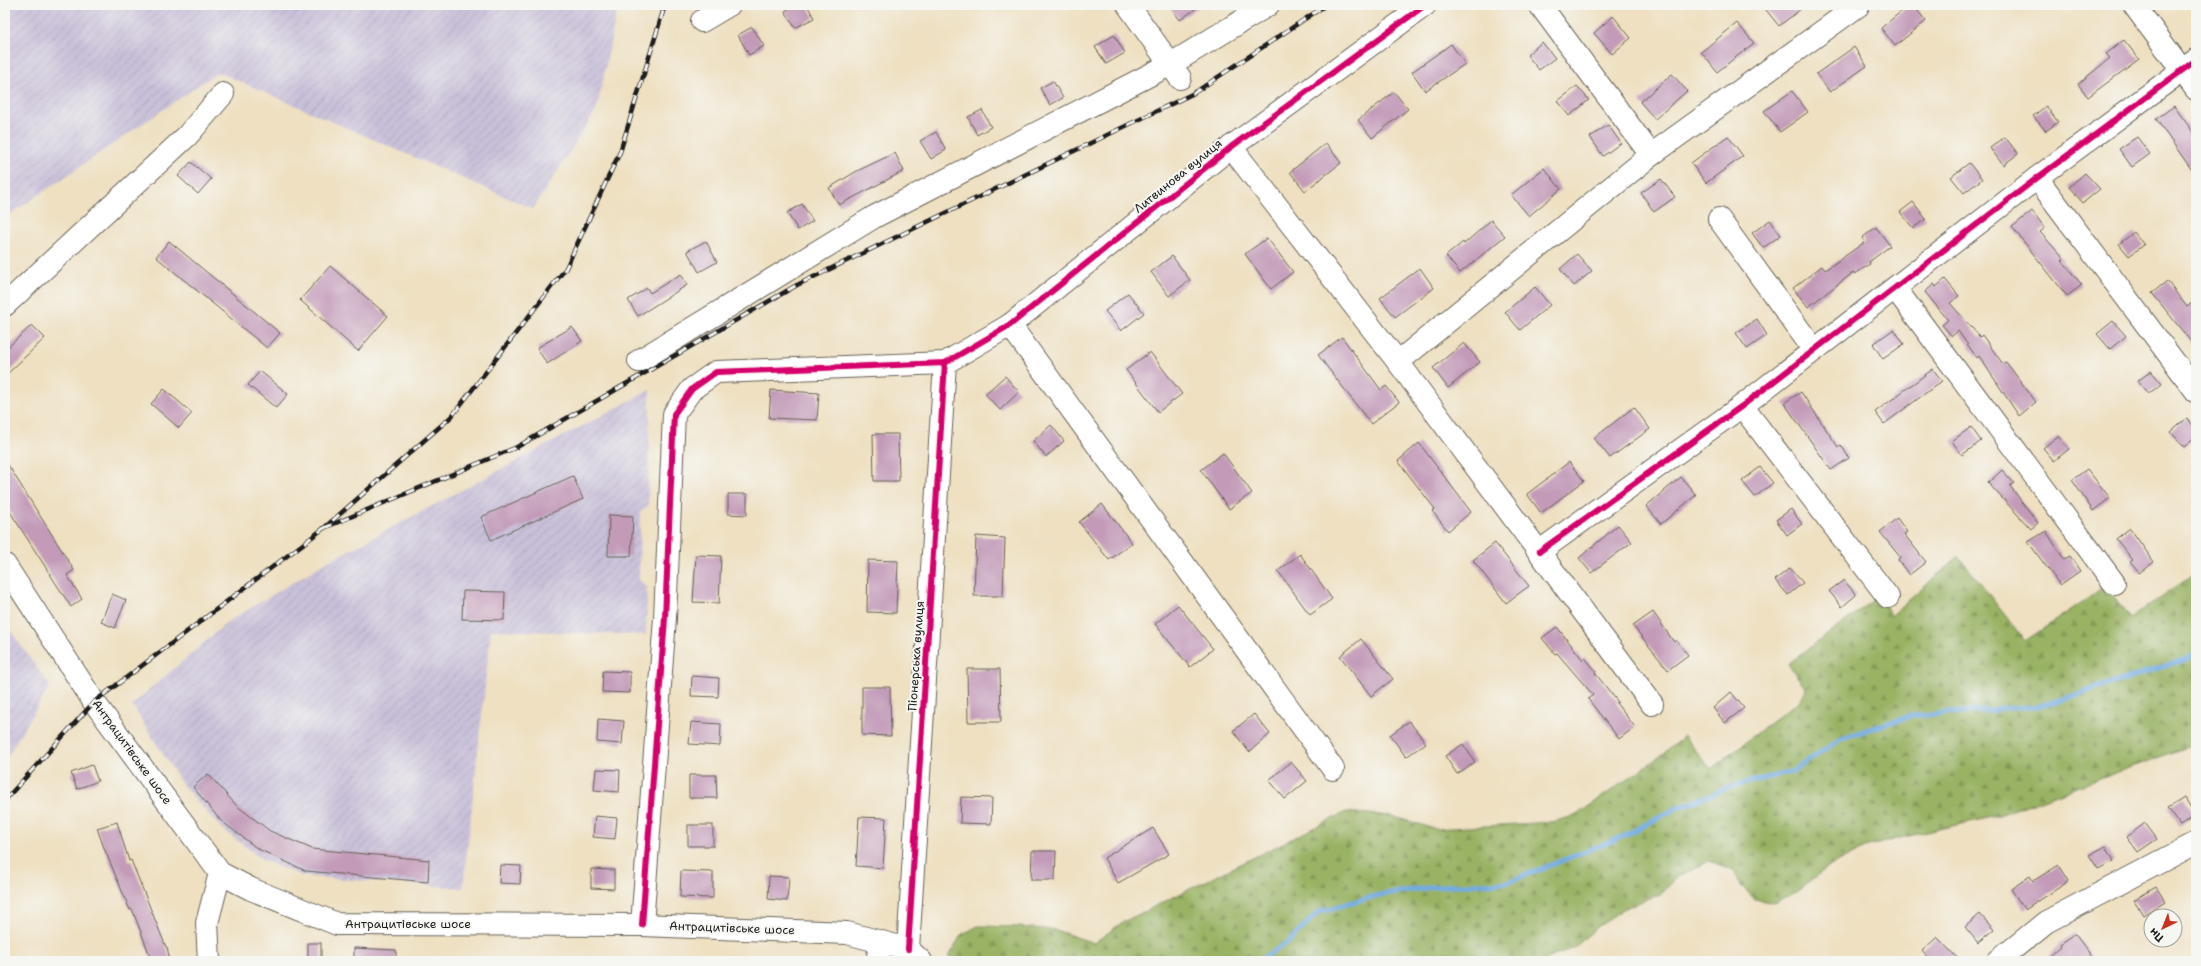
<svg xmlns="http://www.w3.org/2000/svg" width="2201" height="966" font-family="'Shantell Sans',sans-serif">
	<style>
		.industrial { fill: url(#industrial-furrows) }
		.forest { fill: url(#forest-firs); stroke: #5a6740 }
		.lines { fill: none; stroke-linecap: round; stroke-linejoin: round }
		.stream { stroke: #72abe1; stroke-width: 5 }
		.building { fill: #c39bb9 }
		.minor-casing { stroke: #666156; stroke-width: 24 }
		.major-casing { stroke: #666156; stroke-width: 24 }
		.minor { stroke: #fff; stroke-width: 22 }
		.major { stroke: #fff; stroke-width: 22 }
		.rail-casing { stroke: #1c1c1c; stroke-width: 4.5 }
		.rail { stroke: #f6f6f2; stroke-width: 3; stroke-dasharray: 9; stroke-linecap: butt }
		.cycleway-casing { stroke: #f6f6f2; stroke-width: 8 }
		.cycleway { stroke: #d6006c; stroke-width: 6 }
		.labels { text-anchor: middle; stroke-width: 4; stroke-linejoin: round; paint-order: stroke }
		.street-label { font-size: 12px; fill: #1c1c1c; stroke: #f6f6f2 }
	</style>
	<defs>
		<pattern id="industrial-furrows" width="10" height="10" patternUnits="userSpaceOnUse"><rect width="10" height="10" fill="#c8bfd8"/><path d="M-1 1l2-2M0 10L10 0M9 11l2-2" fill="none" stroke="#aba4b9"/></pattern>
		<pattern id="forest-firs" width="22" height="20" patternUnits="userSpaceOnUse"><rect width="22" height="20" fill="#99b264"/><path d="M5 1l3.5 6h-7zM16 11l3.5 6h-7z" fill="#839856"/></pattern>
	</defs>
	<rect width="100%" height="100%" fill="#f6f6f2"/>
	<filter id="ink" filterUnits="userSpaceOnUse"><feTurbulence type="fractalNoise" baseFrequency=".025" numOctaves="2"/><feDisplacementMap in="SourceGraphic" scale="8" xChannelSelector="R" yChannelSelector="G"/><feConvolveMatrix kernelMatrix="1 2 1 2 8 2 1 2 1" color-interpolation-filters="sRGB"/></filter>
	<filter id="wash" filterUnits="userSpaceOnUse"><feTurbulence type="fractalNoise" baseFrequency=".012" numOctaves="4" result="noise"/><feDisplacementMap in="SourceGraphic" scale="16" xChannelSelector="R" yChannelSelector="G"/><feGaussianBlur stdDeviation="0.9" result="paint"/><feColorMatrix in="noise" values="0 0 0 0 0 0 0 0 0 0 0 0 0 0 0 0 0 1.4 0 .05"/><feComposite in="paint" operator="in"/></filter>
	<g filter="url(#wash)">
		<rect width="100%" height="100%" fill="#eee0c1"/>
		<g class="industrial">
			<polygon points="5,5 618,5 597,109 533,209 218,72 5,218"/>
			<polygon points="650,390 648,506 640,512 639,580 647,587 646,635 491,630 463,888 302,876 263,860 220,827 182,784 132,705 229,621 325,563"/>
			<polygon points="5,623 50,686 5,760"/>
		</g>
		<polygon class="forest" points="1959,556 2025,641 2106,586 2130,618 2193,575 2196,580 2196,744 1996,816 1900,838 1865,848 1832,865 1796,892 1774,903 1755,899 1741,886 1734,870 1709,861 1679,876 1660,894 1625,908 1599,925 1575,947 1542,961 953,961 949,957 961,935 978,926 1019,927 1055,930 1094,943 1123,922 1346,812 1391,816 1436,829 1551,822 1575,816 1663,754 1684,736 1711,769 1801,699 1806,689 1788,664 1879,596 1891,616"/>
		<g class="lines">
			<polyline class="stream" points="1258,961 1290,941 1318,912 1379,895 1441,886 1508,882 1622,837 1675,809 1730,787 1791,772 1842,738 1910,716 2041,706 2196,656"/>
		</g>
		<g id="blocks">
			<g class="building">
				<polygon points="796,5 807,5 814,18 795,28 785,11"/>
				<polygon points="1169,5 1201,5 1180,20"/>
				<polygon points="1762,5 1806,5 1779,26"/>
				<polygon points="1909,5 1913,5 1926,21 1895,46 1881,28"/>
				<polygon points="1613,16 1631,38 1612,54 1594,33"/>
				<polygon points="1737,23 1754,43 1717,72 1701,52"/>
				<polygon points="752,27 764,46 749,55 738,35"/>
				<polygon points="1114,35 1125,53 1106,64 1095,47"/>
				<polygon points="2124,40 2139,59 2088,97 2078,84 2110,58 2106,54"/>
				<polygon points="1542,42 1555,58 1539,70 1527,55"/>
				<polygon points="1451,44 1465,64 1425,91 1412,72"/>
				<polygon points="1854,47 1867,66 1830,92 1816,74"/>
				<polygon points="1672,74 1687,91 1655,119 1640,102"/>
				<polygon points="1053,81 1063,98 1050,105 1040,88"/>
				<polygon points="1577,86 1589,100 1569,116 1558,101"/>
				<polygon points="1792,91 1808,112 1780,132 1764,111"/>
				<polygon points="1394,92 1408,109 1372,138 1358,120"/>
				<polygon points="2046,106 2058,122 2046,131 2033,116"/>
				<polygon points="2174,106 2196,136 2196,176 2156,119"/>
				<polygon points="982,110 991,127 977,135 968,117"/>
				<polygon points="1608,125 1621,143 1603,156 1590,137"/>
				<polygon points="936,132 946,150 931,159 920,141"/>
				<polygon points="1728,136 1743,156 1706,183 1691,163"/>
				<polygon points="2005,137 2018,154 2003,165 1990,148"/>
				<polygon points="2137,137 2150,154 2132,167 2119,149"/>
				<polygon points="1326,143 1341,163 1305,191 1290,172"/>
				<polygon points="895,153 904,171 839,205 829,188 857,171"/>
				<polygon points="191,162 211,179 198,194 178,176"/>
				<polygon points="1969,163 1982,179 1964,193 1951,177"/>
				<polygon points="1544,168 1561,189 1529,216 1511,195"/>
				<polygon points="2085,173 2100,189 2083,203 2069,187"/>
				<polygon points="1661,179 1675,197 1654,212 1641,193"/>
				<polygon points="1913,202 1926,219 1913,228 1900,212"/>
				<polygon points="802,204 813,221 798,230 787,213"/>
				<polygon points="2032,211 2045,228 2040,232 2064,259 2062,261 2082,285 2067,296 2012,227"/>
				<polygon points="1491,220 1505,236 1460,273 1446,256 1463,242 1464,244"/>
				<polygon points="1770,220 1781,235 1763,248 1752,233"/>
				<polygon points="1876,227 1890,246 1869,262 1870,264 1855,274 1854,272 1808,307 1793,288 1822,266 1825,270 1865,242 1862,238"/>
				<polygon points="2134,232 2144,245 2129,256 2119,244"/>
				<polygon points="1267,238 1293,272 1271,289 1245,254"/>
				<polygon points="169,241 280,333 267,348 156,257"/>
				<polygon points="706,241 717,262 699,272 687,251"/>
				<polygon points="1577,254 1592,271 1574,286 1560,269"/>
				<polygon points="1172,256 1190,280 1169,296 1151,272"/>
				<polygon points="330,266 388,316 358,351 300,300"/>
				<polygon points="1420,268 1434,288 1395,317 1380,298"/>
				<polygon points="681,274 687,285 638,316 628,300 647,288 650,293"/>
				<polygon points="1945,279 1959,296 1950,303 1980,337 1982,335 2003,364 2006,362 2036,402 2019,416 1979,356 1977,358 1958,331 1952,336 1942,325 1948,320 1925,292 1934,284 1936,287"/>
				<polygon points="2167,281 2187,307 2196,300 2196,348 2152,293"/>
				<polygon points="1535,287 1550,305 1520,330 1505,312"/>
				<polygon points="1128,293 1144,313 1121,331 1105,311"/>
				<polygon points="1757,319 1767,335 1747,349 1736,333"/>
				<polygon points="2113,321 2126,336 2110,349 2097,334"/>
				<polygon points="32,325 45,338 5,376 5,350"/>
				<polygon points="572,327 582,341 547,364 537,348"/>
				<polygon points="1894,329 1904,344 1883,359 1873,344"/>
				<polygon points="1342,337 1381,390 1386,386 1399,402 1371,424 1318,355"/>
				<polygon points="1464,343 1480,362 1448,388 1433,368"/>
				<polygon points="1150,352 1182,394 1158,412 1126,370"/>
				<polygon points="1933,369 1942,381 1884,424 1875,412"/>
				<polygon points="260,371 288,394 276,408 248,385"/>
				<polygon points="2151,371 2162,384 2148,394 2138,381"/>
				<polygon points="1005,376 1019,392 1000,410 985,394"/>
				<polygon points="164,389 192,413 179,428 151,404"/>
				<polygon points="771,390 819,393 817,420 769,418"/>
				<polygon points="1801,392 1838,447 1841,445 1849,458 1831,470 1784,403"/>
				<polygon points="1634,407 1650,429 1610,458 1594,438"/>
				<polygon points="2187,418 2196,429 2196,437 2184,447 2171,432"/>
				<polygon points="1051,425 1064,441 1046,457 1033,441"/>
				<polygon points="1971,427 1981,441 1962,455 1952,441"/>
				<polygon points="873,434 898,434 899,481 874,481"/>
				<polygon points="2058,436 2069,449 2054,461 2043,448"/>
				<polygon points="1419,443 1471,512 1448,531 1432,511 1435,509 1398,461"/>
				<polygon points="1223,453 1252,493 1229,509 1201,470"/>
				<polygon points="5,460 74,570 67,575 82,599 71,607 5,504"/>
				<polygon points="1569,462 1584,481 1541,513 1527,494"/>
				<polygon points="1760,467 1773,483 1755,497 1742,481"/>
				<polygon points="2087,469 2110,498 2093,511 2072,480"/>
				<polygon points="2002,470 2014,483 2010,486 2038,523 2031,529 1988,483"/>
				<polygon points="573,476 583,499 491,540 481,517"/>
				<polygon points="1681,477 1696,495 1661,524 1646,506"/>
				<polygon points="728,494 747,494 747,515 728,514"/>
				<polygon points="1102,504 1132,543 1109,560 1079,522"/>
				<polygon points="1791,509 1802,524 1787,535 1776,520"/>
				<polygon points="609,515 633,516 631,556 608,556"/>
				<polygon points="1897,518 1907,532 1904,534 1926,562 1909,575 1898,560 1900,557 1880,532"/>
				<polygon points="1618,525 1632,542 1591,573 1579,558"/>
				<polygon points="2130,528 2154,562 2139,573 2130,562 2133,560 2116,539"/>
				<polygon points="2046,531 2064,559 2070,556 2080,571 2060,585 2028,542"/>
				<polygon points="976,536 1005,538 1003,596 974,596"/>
				<polygon points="1495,543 1529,586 1506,603 1473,560"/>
				<polygon points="1300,554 1332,599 1310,615 1278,571"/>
				<polygon points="696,555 721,556 719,603 693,602"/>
				<polygon points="868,560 898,561 896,613 867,612"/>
				<polygon points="1790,568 1803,583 1788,595 1775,580"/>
				<polygon points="1844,580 1856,595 1842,607 1829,591"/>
				<polygon points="463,591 505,592 504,620 462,619"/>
				<polygon points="112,594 126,600 115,628 101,622"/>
				<polygon points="1178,605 1213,649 1190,667 1155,624"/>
				<polygon points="1653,612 1674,642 1676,640 1688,655 1668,670 1633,626"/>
				<polygon points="1557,627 1583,660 1585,658 1596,671 1595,673 1618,702 1616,703 1635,727 1619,739 1588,699 1593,695 1557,653 1555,654 1542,638"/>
				<polygon points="1361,639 1393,679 1371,696 1340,656"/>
				<polygon points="967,669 1000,669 1001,722 968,722"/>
				<polygon points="603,671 630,672 630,693 602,692"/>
				<polygon points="692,676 719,678 718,697 691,696"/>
				<polygon points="862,687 890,687 891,736 862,735"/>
				<polygon points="1731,692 1744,708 1725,723 1713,708"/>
				<polygon points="1254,714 1270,734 1249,752 1233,731"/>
				<polygon points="598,719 624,721 622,744 597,742"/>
				<polygon points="1409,721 1426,743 1406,757 1390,735"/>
				<polygon points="691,722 721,724 720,746 689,744"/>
				<polygon points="1463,744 1475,762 1457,774 1445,756"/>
				<polygon points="1291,762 1307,781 1285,799 1269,780"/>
				<polygon points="92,765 98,781 77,789 71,773"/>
				<polygon points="596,769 620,770 619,792 594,790"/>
				<polygon points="208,774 237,806 270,831 312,849 429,860 428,882 306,871 258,849 220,820 193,787"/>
				<polygon points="689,775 716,775 717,798 689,798"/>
				<polygon points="961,797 992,798 991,824 960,823"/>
				<polygon points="2184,798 2195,815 2180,825 2168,808"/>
				<polygon points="595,816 617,818 615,839 593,837"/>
				<polygon points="859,817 886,818 883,868 856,866"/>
				<polygon points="117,822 129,861 131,860 166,947 167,947 170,961 152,961 132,909 130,910 104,848 97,828"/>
				<polygon points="2145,823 2157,839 2138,852 2127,837"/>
				<rect x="688" y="825" width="25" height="21"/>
				<polygon points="1153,828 1169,854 1118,883 1104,858"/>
				<polygon points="2106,846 2114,861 2098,869 2089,855"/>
				<polygon points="1032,851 1056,851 1055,880 1031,880"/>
				<polygon points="500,865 521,866 520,884 499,883"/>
				<polygon points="2059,865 2069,881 2025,910 2011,889 2030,876 2033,881"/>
				<polygon points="591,869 614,870 614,889 591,888"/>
				<polygon points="681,871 713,872 713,898 680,897"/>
				<polygon points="769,876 789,877 787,901 768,899"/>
				<polygon points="2156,887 2165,901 2143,915 2134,900"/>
				<polygon points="1980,914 1994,930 1978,943 1965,927"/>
				<polygon points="2075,934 2095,961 2044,961 2061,946 2060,944"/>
				<polygon points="1937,937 1960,961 1931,961 1922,951"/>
				<rect x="308" y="943" width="13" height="18"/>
				<polygon points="354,948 396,950 396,961 354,961"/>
			</g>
		</g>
	</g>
	<g filter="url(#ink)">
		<use href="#blocks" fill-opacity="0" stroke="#666156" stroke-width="1"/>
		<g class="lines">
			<g class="minor-casing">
				<g id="minor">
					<polyline points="1128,5 1180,78"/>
					<polyline points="1540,5 1651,155"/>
					<polyline points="2134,5 2196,89"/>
					<polyline points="702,21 729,5"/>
					<polyline points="1231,147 1398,362 1652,704"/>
					<polyline points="2037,178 2196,391"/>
					<polyline points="1719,219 1814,350"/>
					<polyline points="1895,288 2114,583"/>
					<polyline points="5,305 187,136 223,94"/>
					<polyline points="1010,325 1333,769"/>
					<polyline points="639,361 874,217 1171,64 1268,5"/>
					<polyline points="1398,362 1651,155 1859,5"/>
					<polyline points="1742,406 1888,597"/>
					<polyline points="1540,551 1742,406 2037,178 2196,60"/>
					<polyline points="642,925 665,618 674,414 692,389 716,372 945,363 1010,325 1231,147 1425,5"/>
					<polyline points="908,949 945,363"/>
					<polyline points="209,961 207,923 220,873"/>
					<polyline points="877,961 881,942"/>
					<polyline points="1998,961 2046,922 2196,843"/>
				</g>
			</g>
			<g class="major-casing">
				<polyline id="major" points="5,565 94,702 220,873 251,889 337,924 642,925 847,933 908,949 921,961"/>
			</g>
			<use href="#minor" class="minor"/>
			<use href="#major" class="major"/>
			<g class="rail-casing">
				<g id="rail">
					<polyline points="324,528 517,447 797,285 1194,93 1326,5"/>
					<polyline points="5,800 94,702 324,528 452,416 566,268 620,152 665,5"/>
				</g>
			</g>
			<use href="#rail" class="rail"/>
			<g class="cycleway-casing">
				<g id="cycleway">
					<polyline points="1540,551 1742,406 2037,178 2196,60"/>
					<polyline points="642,925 665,618 674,414 692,389 716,372 945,363 1010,325 1231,147 1425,5"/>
					<polyline points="908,949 945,363"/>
				</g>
			</g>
			<use href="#cycleway" class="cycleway"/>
		</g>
	</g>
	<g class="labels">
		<g class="street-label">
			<text transform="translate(1178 176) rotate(-39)" y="4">Литвинова вулиця</text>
			<text transform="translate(916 656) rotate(-86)" y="4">Піонерська вулиця</text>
			<text transform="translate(132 752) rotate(54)" y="4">Антрацитівське шосе</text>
			<text x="408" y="928">Антрацитівське шосе</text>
			<text transform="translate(732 928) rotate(2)" y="4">Антрацитівське шосе</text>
		</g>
	</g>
	<rect width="2201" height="966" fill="none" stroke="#f6f6f2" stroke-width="20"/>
	<g transform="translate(2163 928) rotate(223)"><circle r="19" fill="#f6f6f2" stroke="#9f9f9c"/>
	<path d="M0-3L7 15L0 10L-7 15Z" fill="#c8321e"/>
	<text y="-6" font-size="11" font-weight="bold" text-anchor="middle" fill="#1c1c1c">Пн</text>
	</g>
</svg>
